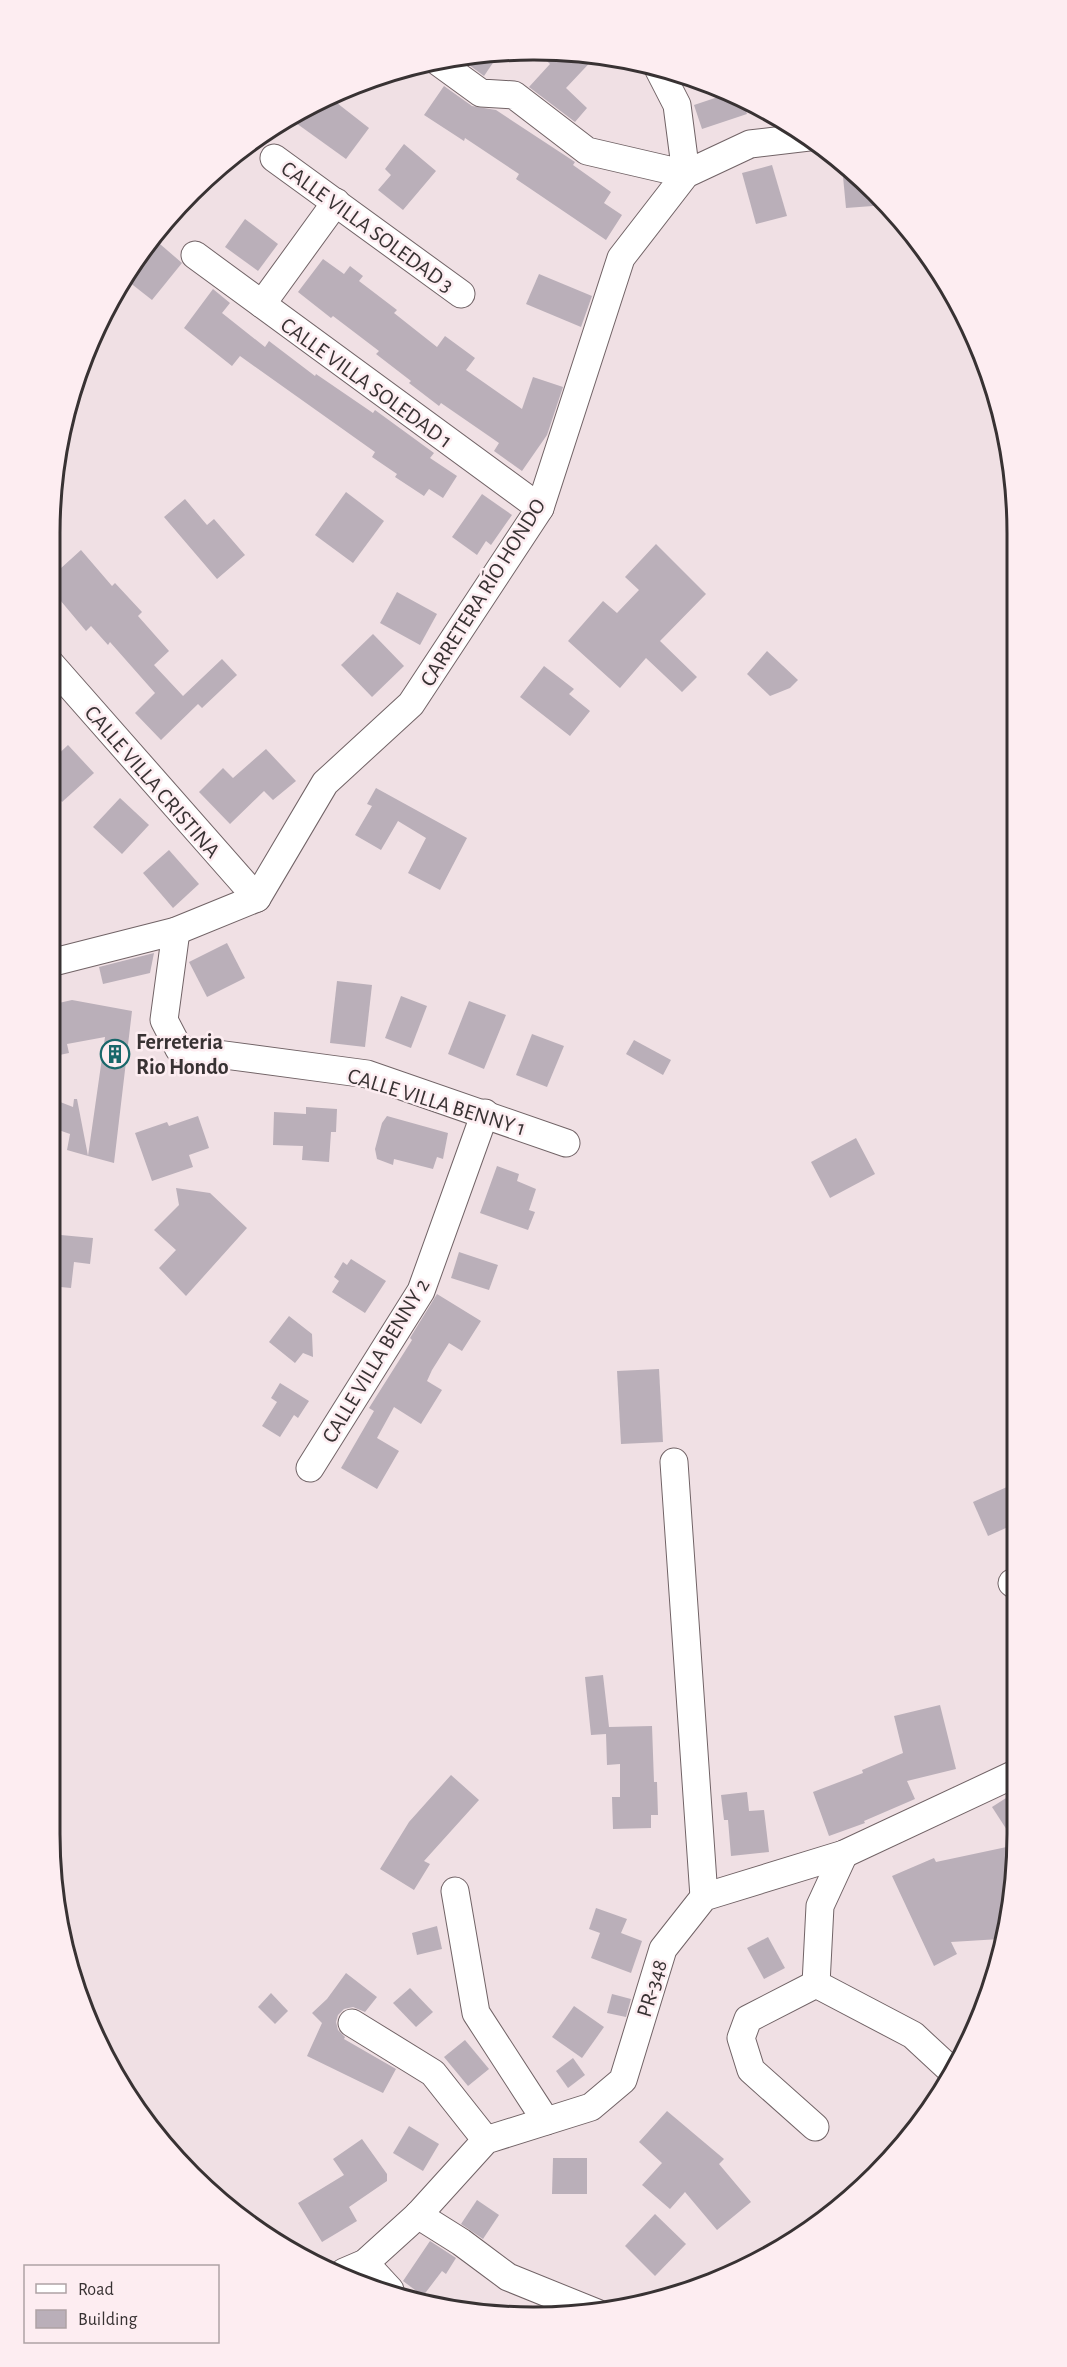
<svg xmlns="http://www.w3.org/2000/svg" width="1067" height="2367" font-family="'Alegreya Sans',sans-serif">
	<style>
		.building { fill: #baafb9 }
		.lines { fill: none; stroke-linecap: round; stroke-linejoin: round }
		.minor-casing { stroke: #716366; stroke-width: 29 }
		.minor { stroke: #fff; stroke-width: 27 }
		.labels { text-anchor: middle; stroke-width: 5; stroke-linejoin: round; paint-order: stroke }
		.street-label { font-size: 22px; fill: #383233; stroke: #fdedf1 }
		.poi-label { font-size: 22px; font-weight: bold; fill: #383233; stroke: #fdedf1; text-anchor: start }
		.rim { fill: none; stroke: #383233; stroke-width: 3 }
	</style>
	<rect width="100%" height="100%" fill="#f0e0e4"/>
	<g class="building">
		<polygon points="501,51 484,76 461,59 463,57"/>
		<polygon points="538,52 598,54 566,88 587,108 575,122 529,87 550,64"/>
		<polygon points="444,86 472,106 496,110 575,162 573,165 611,192 604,203 622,215 606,240 516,179 519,174 465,138 464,141 424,115"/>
		<polygon points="727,94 743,102 747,114 702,129 694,105"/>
		<polygon points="328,96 369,128 346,159 289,118"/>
		<polygon points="404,144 436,171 403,210 378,190 391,175 385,169"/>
		<polygon points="772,165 787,216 756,224 742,173"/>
		<polygon points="842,166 858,180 886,205 846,208"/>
		<polygon points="245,219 278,244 258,271 225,247"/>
		<polygon points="153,238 182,263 152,300 124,278"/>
		<polygon points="323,259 344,274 350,266 363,276 359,281 397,310 394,313 437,347 445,336 475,358 466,370 522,409 533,377 563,387 547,435 522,471 494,451 499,443 441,403 439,406 409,383 411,381 376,354 379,351 333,316 331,318 298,292"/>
		<polygon points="539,274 592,296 581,327 526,304"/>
		<polygon points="213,289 230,303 222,313 265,347 269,341 315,376 316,374 373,413 375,410 434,453 430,458 457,476 443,498 429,489 424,496 395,477 397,474 372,457 375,452 240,356 232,366 184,328"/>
		<polygon points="346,492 384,521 353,563 315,535"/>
		<polygon points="482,494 512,515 491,545 486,541 477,555 452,537"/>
		<polygon points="185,499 207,525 214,519 245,555 217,579 164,517"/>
		<polygon points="656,544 706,594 660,641 697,677 682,692 646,658 620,688 568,641 603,601 617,613 639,590 625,577"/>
		<polygon points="81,550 112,586 115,583 142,612 138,616 169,651 154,665 183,696 222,659 237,675 202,708 198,704 161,740 135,713 155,693 110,642 108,645 91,626 86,631 50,588 50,578"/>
		<polygon points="397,592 437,614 420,645 380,623"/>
		<polygon points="373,634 404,666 372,697 341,665"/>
		<polygon points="767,651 798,680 790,688 770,696 747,674"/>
		<polygon points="544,666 574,689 569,694 590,711 570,736 520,697"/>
		<polygon points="68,745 94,773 62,802 50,788 50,762"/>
		<polygon points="266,749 296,781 273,800 264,791 230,824 199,792 223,768 233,778"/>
		<polygon points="376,788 467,838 440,890 408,873 426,838 398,821 381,850 355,835 372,806 367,804"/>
		<polygon points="120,798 149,825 122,854 93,827"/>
		<polygon points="169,850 199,884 173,908 143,873"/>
		<polygon points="227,943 245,978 207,997 189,962"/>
		<polygon points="154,953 150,973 103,984 99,967"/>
		<polygon points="337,981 372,985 365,1047 330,1043"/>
		<polygon points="401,996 427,1006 411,1048 385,1038"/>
		<polygon points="72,1000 132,1011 114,1163 88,1156 105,1037 67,1044 69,1053 50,1057 50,1005"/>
		<polygon points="469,1001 506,1015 484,1069 448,1054"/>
		<polygon points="532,1034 564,1046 547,1087 516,1075"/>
		<polygon points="634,1040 671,1060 663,1075 626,1054"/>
		<polygon points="50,1098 73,1107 74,1099 77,1099 88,1156 67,1150 70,1134 50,1127"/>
		<polygon points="306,1107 337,1109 336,1132 331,1132 329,1162 302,1160 303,1146 273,1145 274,1112 306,1114"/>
		<polygon points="198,1116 209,1148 189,1155 193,1167 152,1181 135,1133 167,1122 169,1126"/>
		<polygon points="387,1116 448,1133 443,1159 437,1157 433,1169 394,1159 393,1165 377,1159 375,1149 382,1123"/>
		<polygon points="856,1138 875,1174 830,1198 811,1162"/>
		<polygon points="497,1166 519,1174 517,1181 536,1189 529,1210 535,1212 528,1230 480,1213"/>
		<polygon points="176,1188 210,1193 247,1228 186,1296 159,1268 176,1250 154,1230 179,1205"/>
		<polygon points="50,1234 93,1238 90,1264 74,1262 71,1288 50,1286"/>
		<polygon points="459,1252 498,1265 489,1290 451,1278"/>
		<polygon points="351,1259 386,1281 365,1313 332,1292 339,1281 334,1277 343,1262 347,1265"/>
		<polygon points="437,1294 481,1321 462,1351 449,1343 432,1370 427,1381 442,1390 421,1424 394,1407 377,1438 399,1451 377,1489 341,1468 374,1411 369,1408 412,1340 410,1338"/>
		<polygon points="289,1316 312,1334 313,1357 303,1353 295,1363 269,1342"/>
		<polygon points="659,1369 663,1442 621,1444 617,1371"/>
		<polygon points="280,1383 309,1401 298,1418 294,1415 280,1437 262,1426 277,1402 271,1398"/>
		<polygon points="1016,1483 1017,1523 988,1536 973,1502"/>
		<polygon points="603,1675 609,1727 652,1726 654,1782 657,1782 658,1815 651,1815 651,1828 613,1829 612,1797 620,1797 620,1764 607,1765 606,1734 591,1735 585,1677"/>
		<polygon points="940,1705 956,1769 907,1781 915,1799 864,1821 865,1823 829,1836 813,1792 863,1773 862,1770 903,1753 894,1716"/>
		<polygon points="451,1775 479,1800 424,1861 430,1864 414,1890 380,1869 409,1822"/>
		<polygon points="1017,1791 1017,1833 1016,1844 992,1807"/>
		<polygon points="747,1792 749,1811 764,1810 769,1852 731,1856 728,1820 724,1820 721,1795"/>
		<polygon points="1016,1845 1000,1939 951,1942 957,1954 934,1966 892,1876 934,1858 936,1862"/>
		<polygon points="596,1908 627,1919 621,1933 642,1941 631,1973 591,1958 600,1933 589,1929"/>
		<polygon points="437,1926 442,1949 417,1955 412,1933"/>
		<polygon points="768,1937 785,1968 764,1979 747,1948"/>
		<polygon points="346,1973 377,1997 365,2012 353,2007 344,2009 338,2015 336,2022 338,2030 345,2037 344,2039 396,2069 383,2093 307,2056 322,2023 312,2013 327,1999"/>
		<polygon points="410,1988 433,2012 416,2027 393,2003"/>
		<polygon points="271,1993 288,2011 275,2024 258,2007"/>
		<polygon points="612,1994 631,1999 626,2017 607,2013"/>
		<polygon points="574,2006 604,2027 582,2058 552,2037"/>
		<polygon points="465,2040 489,2069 468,2086 444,2057"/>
		<polygon points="573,2058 585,2075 568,2088 556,2071"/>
		<polygon points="667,2111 724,2159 719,2164 751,2202 717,2230 685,2192 670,2209 642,2185 662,2163 639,2142"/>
		<polygon points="409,2126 439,2144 423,2171 393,2153"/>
		<polygon points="362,2139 387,2174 387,2181 349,2207 357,2221 322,2242 298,2203 344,2175 333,2159"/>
		<polygon points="553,2158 587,2158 587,2194 552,2194"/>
		<polygon points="477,2200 499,2215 483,2239 461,2224"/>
		<polygon points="655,2214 686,2244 655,2276 625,2246"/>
		<polygon points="430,2241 456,2258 446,2274 442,2271 423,2296 403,2281"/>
	</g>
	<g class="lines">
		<g class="minor-casing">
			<g id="minor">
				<polyline points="437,61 481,93 514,95 587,151 686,174 677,105 658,68"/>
				<polyline points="274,158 461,294"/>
				<polyline points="195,255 540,508"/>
				<polyline points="262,304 336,202"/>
				<polyline points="50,663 257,898"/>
				<polyline points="176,931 164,1020 179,1049 367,1074 566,1143"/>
				<polyline points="50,963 176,931 257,898 325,783 411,704 540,508 621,258 686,174 750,144 809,137"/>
				<polyline points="674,1462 704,1897"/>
				<polyline points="310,1468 421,1291 485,1113"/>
				<polyline points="1012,1583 1017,1587"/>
				<polyline points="455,1891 476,2013 546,2121"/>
				<polyline points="816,1984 820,1906 844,1854"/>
				<polyline points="352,2023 433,2073 486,2140"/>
				<polyline points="815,2127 751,2070 741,2038 748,2019 816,1984 913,2035 954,2073"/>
				<polyline points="418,2215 461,2242 508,2277 597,2313"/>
				<polyline points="365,2263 390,2290"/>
				<polyline points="344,2272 365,2263 418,2215 486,2140 591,2107 623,2080 663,1949 704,1897 844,1854 1017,1773"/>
			</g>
		</g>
		<use href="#minor" class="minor"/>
	</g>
	<defs>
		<g id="building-ring" transform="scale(1.5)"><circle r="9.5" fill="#fdedf1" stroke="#18676a" stroke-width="1.5"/><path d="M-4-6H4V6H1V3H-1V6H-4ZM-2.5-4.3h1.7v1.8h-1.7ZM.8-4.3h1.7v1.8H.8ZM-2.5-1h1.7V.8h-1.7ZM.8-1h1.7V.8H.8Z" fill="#18676a"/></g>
	</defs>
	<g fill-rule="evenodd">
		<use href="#building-ring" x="115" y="1054"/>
	</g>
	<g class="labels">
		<g class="street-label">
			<text transform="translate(368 226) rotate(36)" y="8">CALLE VILLA SOLEDAD 3</text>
			<text transform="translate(367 382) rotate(36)" y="8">CALLE VILLA SOLEDAD 1</text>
			<text transform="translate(482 592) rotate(-58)" y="8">CARRETERA RÍO HONDO</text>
			<text transform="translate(153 781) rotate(49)" y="8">CALLE VILLA CRISTINA</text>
			<text transform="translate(437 1101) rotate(17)" y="8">CALLE VILLA BENNY 1</text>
			<text transform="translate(375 1360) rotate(-59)" y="8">CALLE VILLA BENNY 2</text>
			<text transform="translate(651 1988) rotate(-73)" y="8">PR-348</text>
		</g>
		<g class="poi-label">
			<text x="136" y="1049">Ferreteria<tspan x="136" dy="25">Rio Hondo</tspan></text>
		</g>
	</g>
	<path d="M0 0H1067V2367H0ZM533 60H534A473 473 0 0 1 1007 533V1834A473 473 0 0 1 534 2307H533A473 473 0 0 1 60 1834V533A473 473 0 0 1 533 60Z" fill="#fdedf1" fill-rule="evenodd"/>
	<path class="rim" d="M533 60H534A473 473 0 0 1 1007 533V1834A473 473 0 0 1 534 2307H533A473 473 0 0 1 60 1834V533A473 473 0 0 1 533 60Z"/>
	<rect x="24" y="2265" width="195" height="78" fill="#fdedf1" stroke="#aea2a5" stroke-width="1.5"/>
	<rect x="36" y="2284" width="30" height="9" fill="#ffffff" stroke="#aea2a5" stroke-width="1.5"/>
	<text x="78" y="2295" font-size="18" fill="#383233">Road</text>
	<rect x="36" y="2310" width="30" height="18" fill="#baafb9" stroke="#aea2a5" stroke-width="1.5"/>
	<text x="78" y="2325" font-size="18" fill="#383233">Building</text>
</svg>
